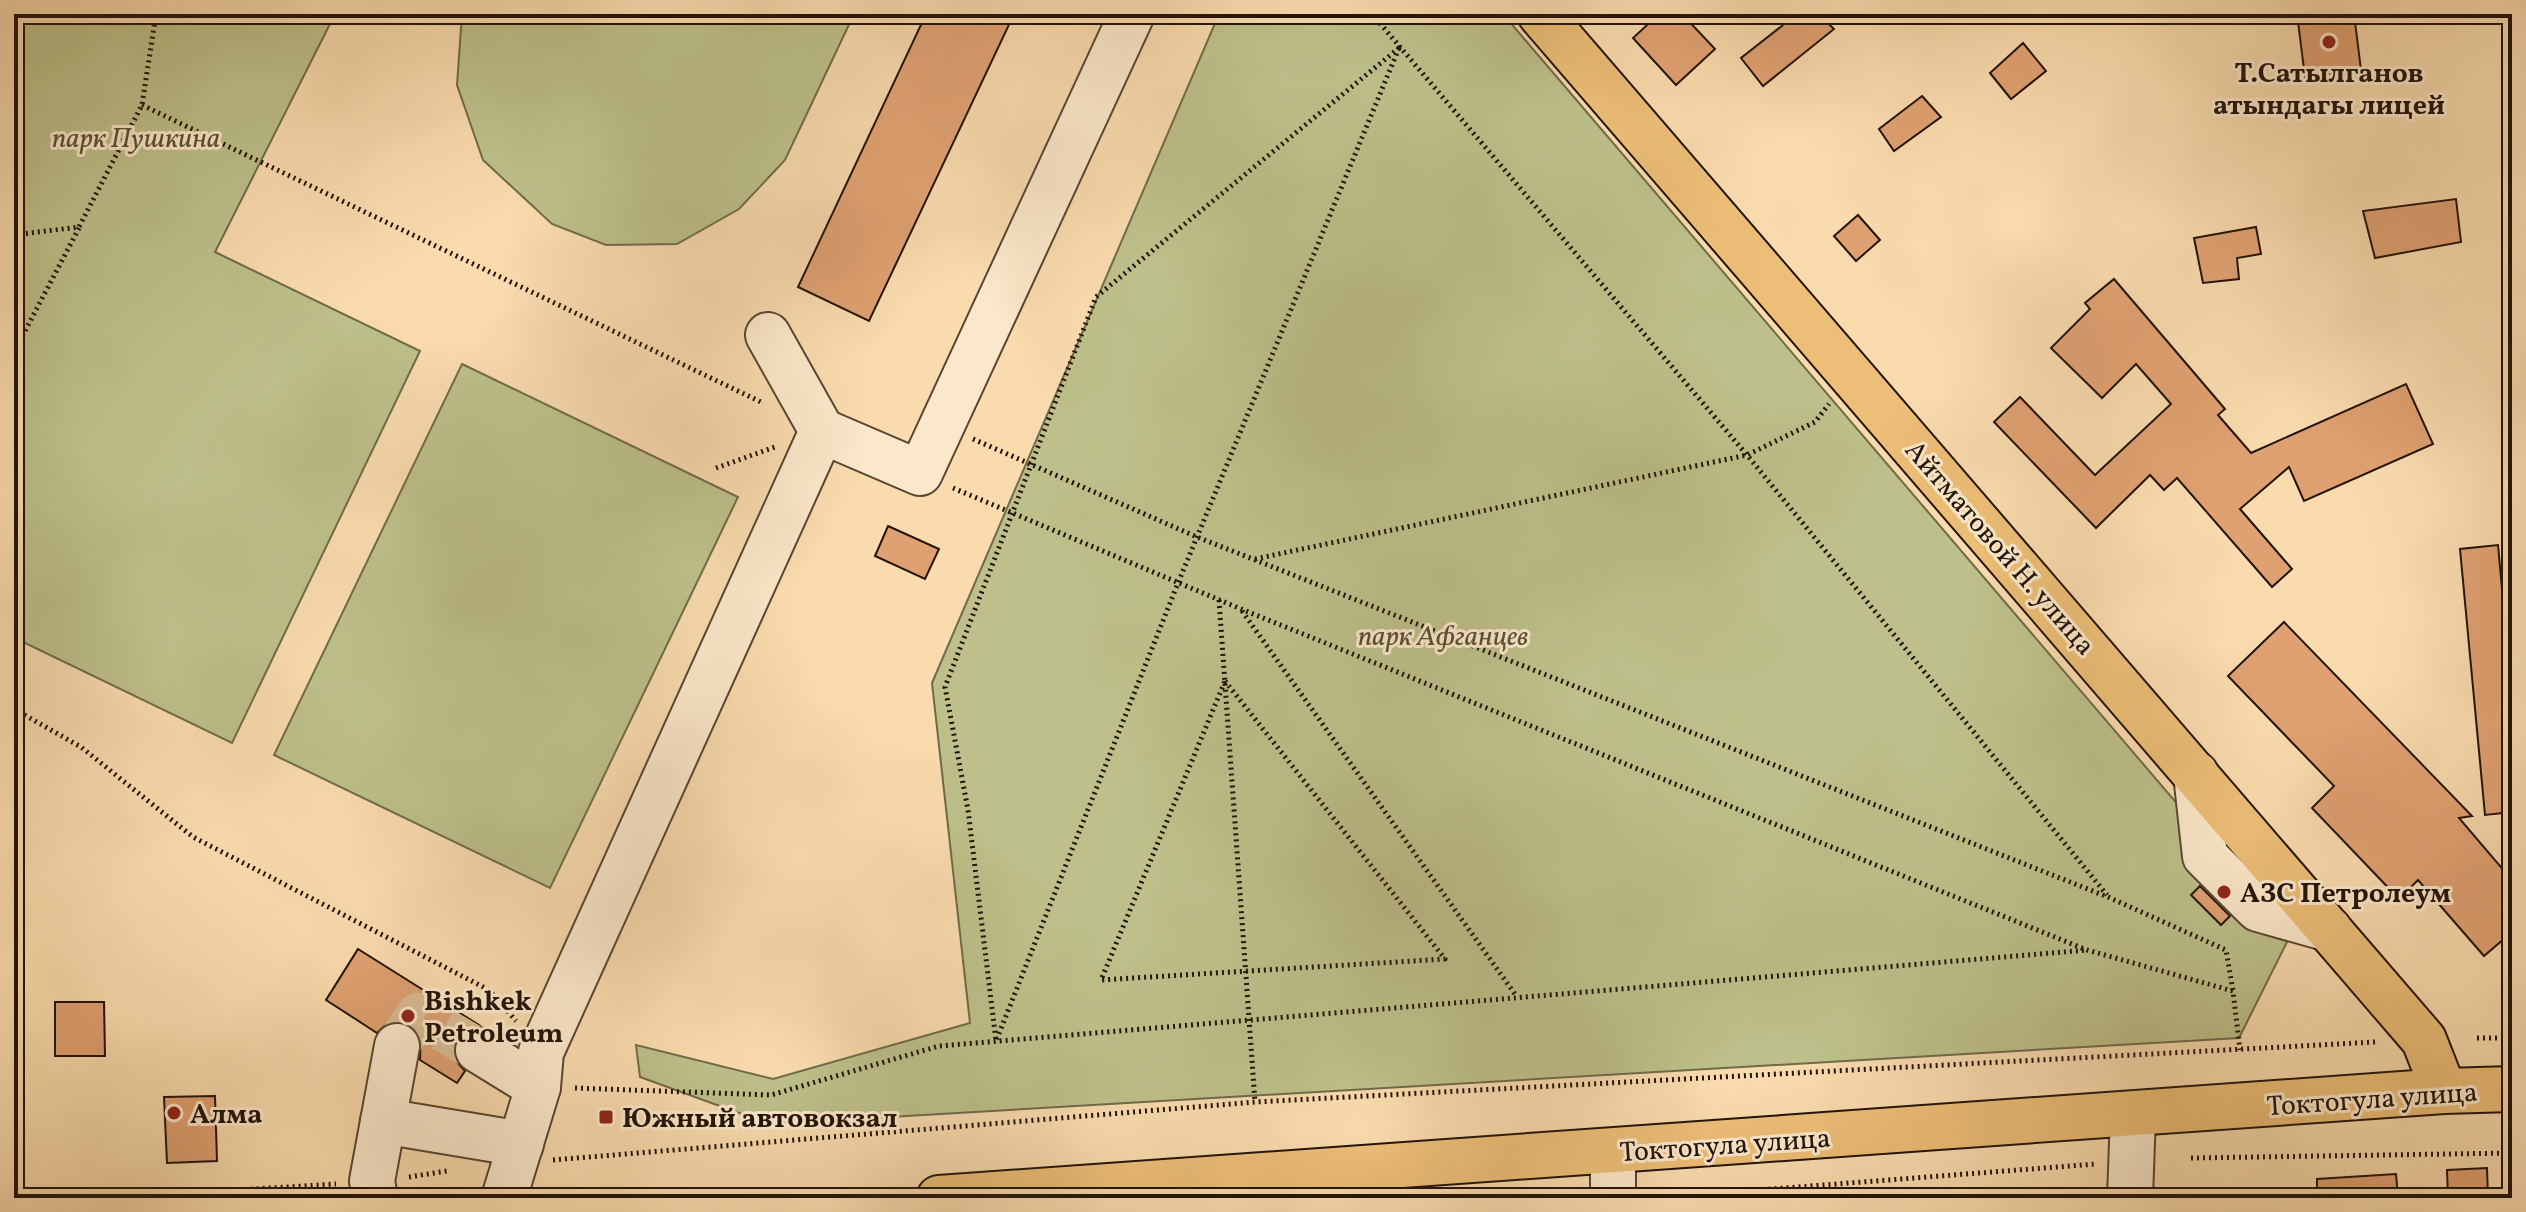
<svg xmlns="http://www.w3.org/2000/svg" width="2526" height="1212" font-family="Vollkorn,serif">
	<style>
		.green { fill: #bdc08a; stroke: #706a4a; stroke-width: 2 }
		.building { fill: #e0a172; stroke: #22130a; stroke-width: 2 }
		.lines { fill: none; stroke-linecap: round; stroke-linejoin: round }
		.minor-tunnel { stroke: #d9bd95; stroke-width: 44; stroke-dasharray: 44 22; stroke-linecap: butt }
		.minor-casing { stroke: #584533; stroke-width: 48 }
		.major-casing { stroke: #22130a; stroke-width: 48 }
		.highway-casing { stroke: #22130a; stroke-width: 48 }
		.path { stroke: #22130a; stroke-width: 5; stroke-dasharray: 2 4; stroke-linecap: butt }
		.minor { stroke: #fbe8ca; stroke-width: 44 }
		.major { stroke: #ecbe77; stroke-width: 44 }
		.highway { stroke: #ecbe77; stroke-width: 44 }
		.poi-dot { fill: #8f2418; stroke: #fbe8ca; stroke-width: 3 }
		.labels { text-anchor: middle; stroke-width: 6; stroke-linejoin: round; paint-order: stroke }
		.poi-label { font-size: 28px; font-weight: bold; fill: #22130a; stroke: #fbe8ca; text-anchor: start }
		.park-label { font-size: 28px; font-style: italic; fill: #585037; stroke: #fbe8ca }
		.street-label { font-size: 28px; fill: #22130a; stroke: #fbe8ca }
	</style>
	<rect width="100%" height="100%" fill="#f9dbae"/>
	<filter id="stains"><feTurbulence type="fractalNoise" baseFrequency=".0025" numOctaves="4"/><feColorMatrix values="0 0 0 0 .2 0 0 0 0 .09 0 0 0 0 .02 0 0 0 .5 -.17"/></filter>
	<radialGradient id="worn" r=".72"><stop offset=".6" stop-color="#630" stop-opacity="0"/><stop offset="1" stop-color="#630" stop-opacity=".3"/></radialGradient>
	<g class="green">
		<polygon points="14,14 335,14 215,252 420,351 232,743 19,640 14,648"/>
		<polygon points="462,14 854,14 785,160 739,209 677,244 606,245 552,224 483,160 457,85"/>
		<polygon points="1219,14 1503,14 2290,936 2239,1038 769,1124 640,1077 636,1045 773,1079 970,1023 932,683"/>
		<polygon points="462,364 738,497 550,888 274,755"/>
	</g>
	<g class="building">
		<polygon points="926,14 1014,14 869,321 798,287"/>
		<polygon points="1659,14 1682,14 1715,49 1676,85 1633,38"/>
		<polygon points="1797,14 1818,14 1834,29 1763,86 1741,58"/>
		<polygon points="2297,14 2354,14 2361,70 2305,77"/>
		<polygon points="2023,43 2046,71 2011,99 1990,73"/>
		<polygon points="1922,96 1941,117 1894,151 1879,129"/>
		<polygon points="2456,199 2461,242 2375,258 2363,211"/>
		<polygon points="1858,215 1880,240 1856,261 1834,236"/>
		<polygon points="2256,227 2261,254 2237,258 2239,279 2203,283 2194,238"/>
		<polygon points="2114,279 2225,409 2218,415 2251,453 2406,384 2433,444 2304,501 2289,467 2240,509 2292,569 2272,587 2177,478 2164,490 2150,475 2096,528 1994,422 2020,397 2095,475 2171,404 2136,364 2102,398 2051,348 2090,309 2085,303"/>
		<polygon points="888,526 939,549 925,579 875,556"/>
		<polygon points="2498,545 2512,699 2512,812 2485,815 2460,549"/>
		<polygon points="2284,622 2472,816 2459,818 2512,880 2512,932 2484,956 2418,880 2399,899 2312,808 2334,786 2228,676"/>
		<polygon points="2200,886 2230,916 2221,925 2191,895"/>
		<polygon points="358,949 479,1025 466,1028 456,1038 453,1048 456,1061 465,1071 457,1083 420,1060 421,1038 413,1027 402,1022 389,1022 377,1033 326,1000"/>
		<polygon points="55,1002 104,1002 105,1056 55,1056"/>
		<polygon points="215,1096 217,1161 167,1163 164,1097"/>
		<polygon points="2487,1168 2488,1198 2448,1198 2447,1170"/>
		<polygon points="2396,1174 2398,1198 2317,1198 2317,1179"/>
	</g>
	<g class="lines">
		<polyline class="minor-tunnel" points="397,1046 418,1015 478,1050"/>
		<g class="minor-casing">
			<g id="minor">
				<polyline points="768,335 822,431 920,473 1132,14"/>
				<polyline points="2196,774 2205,856 2258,909 2329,929"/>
				<polyline points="478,1050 538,1087"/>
				<polyline points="383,1121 521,1144"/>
				<polyline points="1613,1151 1613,1198"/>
				<polyline points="375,1198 372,1181 397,1046"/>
				<polyline points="504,1198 538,1087 541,1052 822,431"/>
				<polyline points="2130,1198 2133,1115"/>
			</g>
		</g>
		<g class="major-casing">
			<polyline id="major" points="1540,14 2424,1040 2444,1091"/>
		</g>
		<g class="highway-casing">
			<polyline id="highway" points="939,1198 2444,1091 2512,1089"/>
		</g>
		<g class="path">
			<polyline points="1372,14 1747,455 2107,895"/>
			<polygon points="1399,48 1178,583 996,1041 968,810 945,687 1096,297"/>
			<polyline points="142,105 763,403"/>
			<polyline points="14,235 79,227 142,105 156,14"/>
			<polyline points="14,352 79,228"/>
			<polyline points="973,439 1197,537 2108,897 2226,950 2233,991"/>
			<polyline points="716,468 775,447"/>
			<polyline points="953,488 1241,609 2087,950 2233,991 2240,1050"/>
			<polyline points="1255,559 1747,455 1815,422 1829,404"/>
			<polyline points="1219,600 1255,1102"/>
			<polyline points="1242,611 1517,997"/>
			<polygon points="1225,681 1445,959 1101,980"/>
			<polyline points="14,709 81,747 193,837 489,990 516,1021"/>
			<polyline points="2477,1038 2512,1038"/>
			<polyline points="575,1088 771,1095 939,1046 2087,950"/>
			<polyline points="2191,1158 2512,1153"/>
			<polyline points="553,1160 1255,1102 2375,1042"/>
			<polyline points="409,1177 447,1171"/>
			<polyline points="107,1198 336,1184"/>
			<polyline points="1655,1198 2096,1164"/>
		</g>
		<use href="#minor" class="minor"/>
		<use href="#major" class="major"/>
		<use href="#highway" class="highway"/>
	</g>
	<g class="poi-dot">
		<circle cx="2329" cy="42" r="8"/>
		<circle cx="2224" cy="892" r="8"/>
		<circle cx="408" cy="1016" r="8"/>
		<circle cx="174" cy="1113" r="8"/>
		<rect x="598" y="1109" width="16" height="16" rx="4"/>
	</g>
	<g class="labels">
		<g class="poi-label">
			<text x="2329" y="82" text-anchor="middle">Т.Сатылганов<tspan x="2329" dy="32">атындагы лицей</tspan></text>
			<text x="2240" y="902">АЗС Петролеум</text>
			<text x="424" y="1010">Bishkek<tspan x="424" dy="32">Petroleum</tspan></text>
			<text x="190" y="1123">Алма</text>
			<text x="622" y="1127">Южный автовокзал</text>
		</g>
		<g class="park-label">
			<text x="136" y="147">парк Пушкина</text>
			<text x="1443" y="645">парк Афганцев</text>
		</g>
		<g class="street-label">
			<text transform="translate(2001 547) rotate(49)" y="10">Айтматовой Н. улица</text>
			<text transform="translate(2372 1098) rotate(-4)" y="10">Токтогула улица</text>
			<text transform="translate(1725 1144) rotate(-4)" y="10">Токтогула улица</text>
		</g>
	</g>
	<rect width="2526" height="1212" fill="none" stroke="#f9dbae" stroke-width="48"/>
	<rect x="16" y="16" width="2494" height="1180" fill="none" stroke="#22130a" stroke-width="4"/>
	<rect x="24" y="24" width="2478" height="1164" fill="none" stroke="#22130a" stroke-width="2"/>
	<rect width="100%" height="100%" filter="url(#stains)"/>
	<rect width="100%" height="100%" fill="url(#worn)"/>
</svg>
